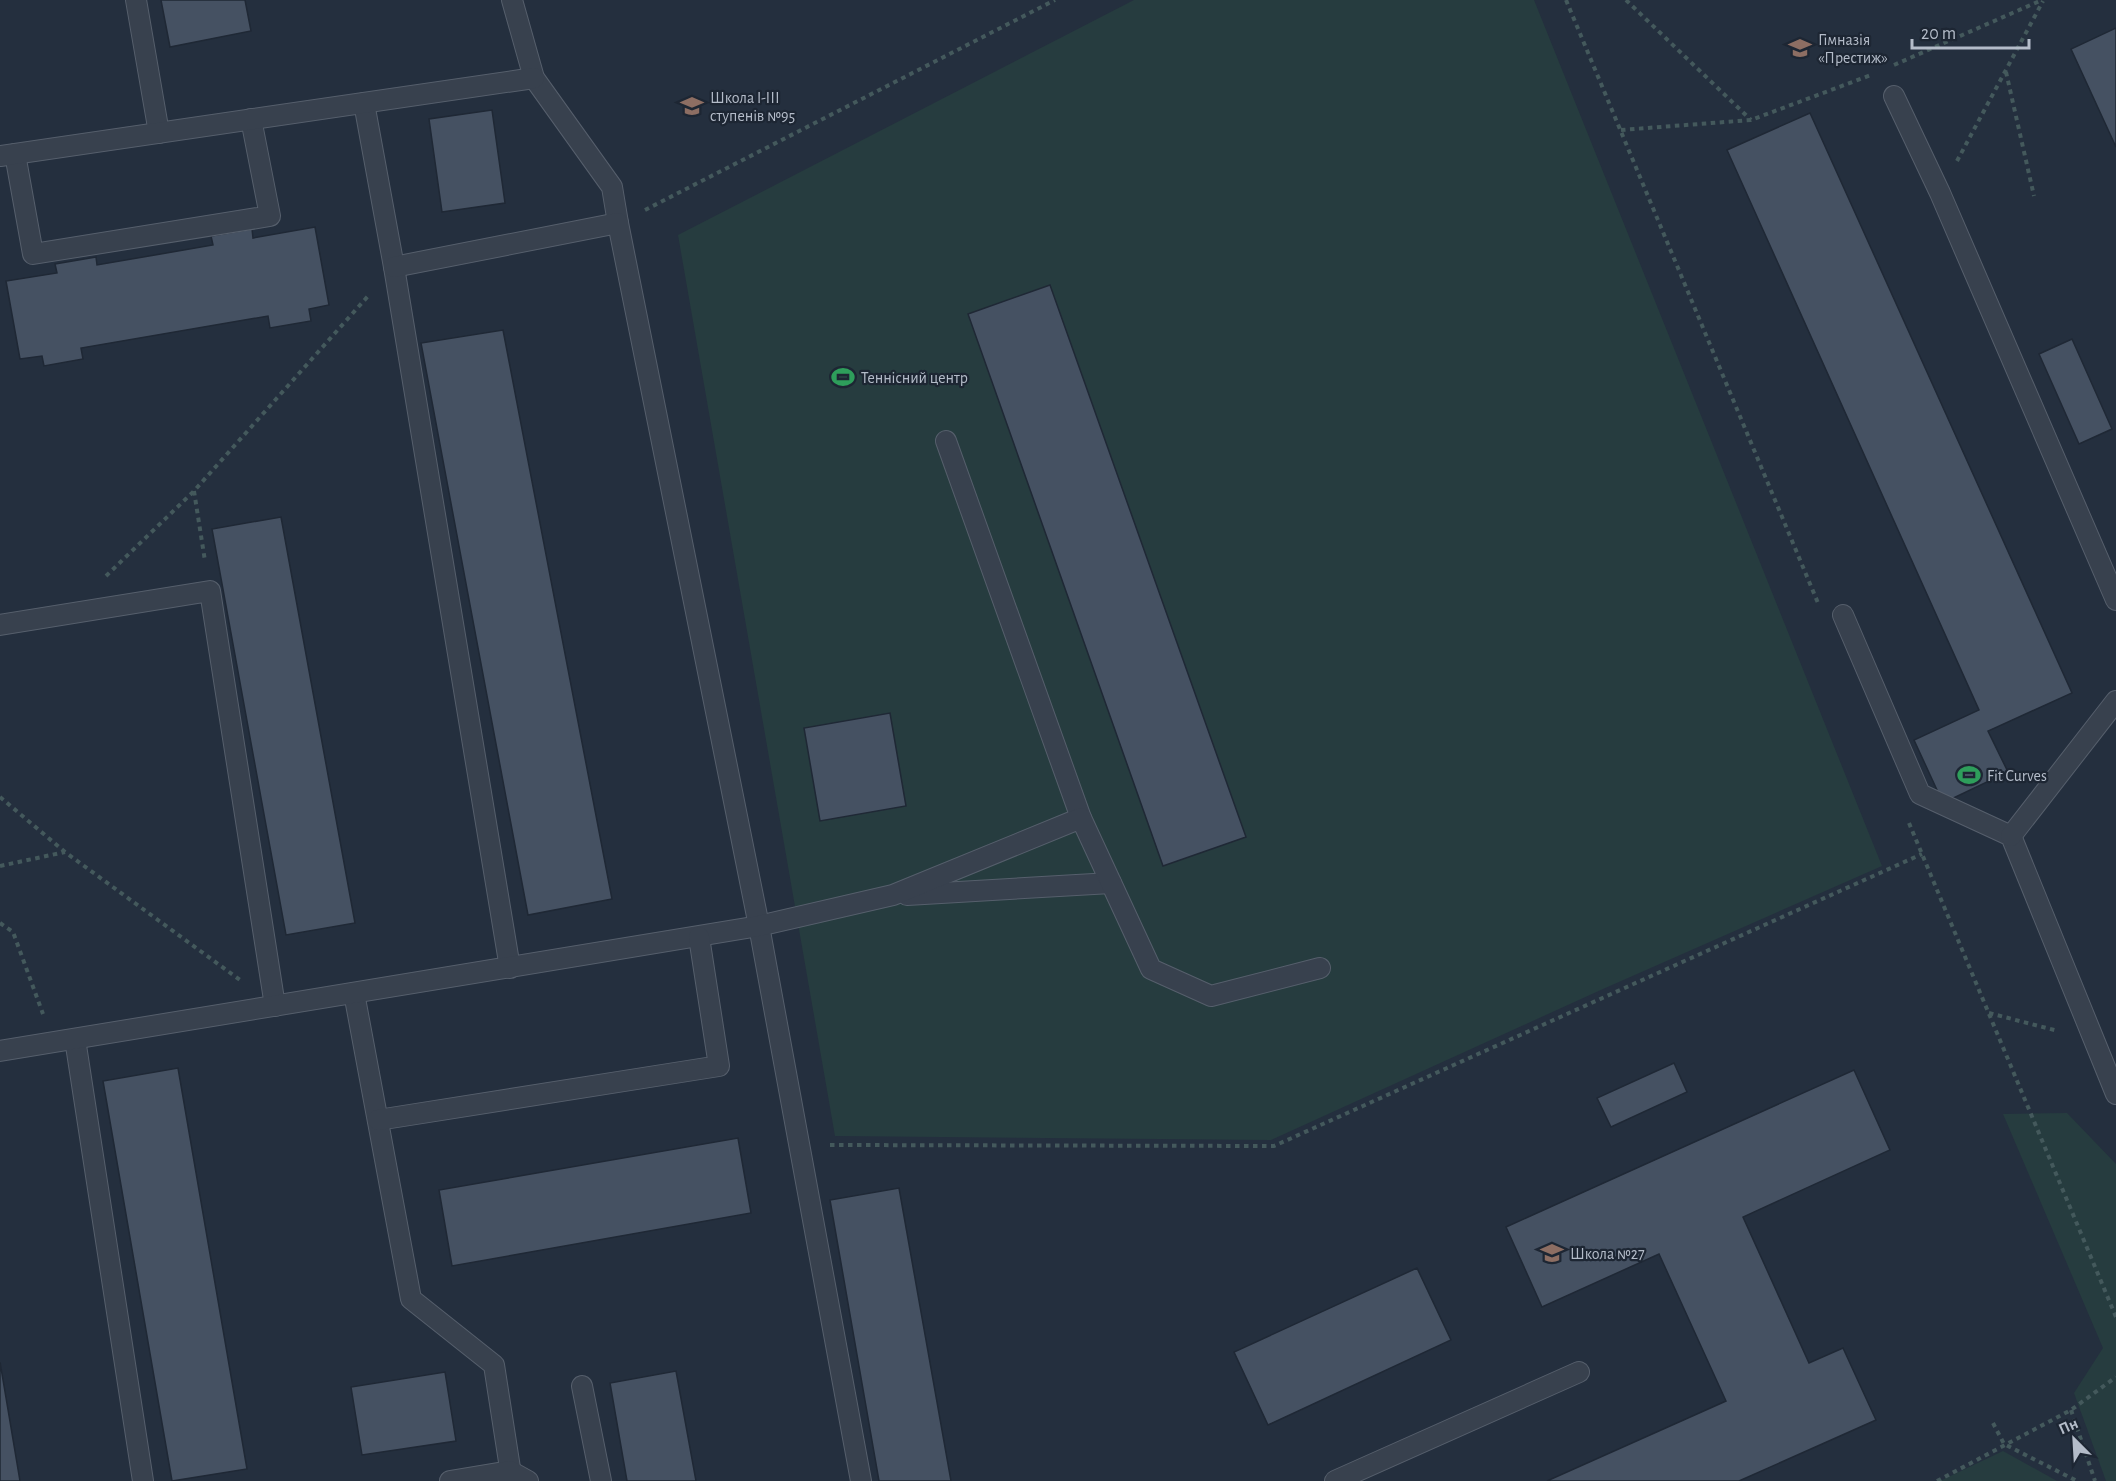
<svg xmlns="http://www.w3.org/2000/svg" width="2116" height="1481" font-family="'Alegreya Sans',sans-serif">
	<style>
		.green { fill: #263c3f }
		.building { fill: #455162; stroke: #1f2835; stroke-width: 1.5 }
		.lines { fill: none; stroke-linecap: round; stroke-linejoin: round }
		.lane-casing { stroke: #565f6c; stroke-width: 22 }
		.path { stroke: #44595c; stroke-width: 4; stroke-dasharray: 4.5 4.5; stroke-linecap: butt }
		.lane { stroke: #38414e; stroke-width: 20 }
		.labels { text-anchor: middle; stroke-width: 4.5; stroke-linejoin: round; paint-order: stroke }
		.poi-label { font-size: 16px; fill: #b4bcc9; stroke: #1d2633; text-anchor: start }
	</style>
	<rect width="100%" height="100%" fill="#242f3e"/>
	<g class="green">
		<polygon points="1134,0 1534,0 1882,866 1603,989 1271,1140 835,1136 678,235"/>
		<polygon points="2067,1113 2116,1164 2116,1481 2106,1481 2074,1393 2103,1348 2003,1114"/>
		<polygon points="2003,1451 2057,1481 1940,1481"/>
	</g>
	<g class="building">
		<polygon points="161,0 245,0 251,31 170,47"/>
		<polygon points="2116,28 2116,147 2071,49"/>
		<polygon points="492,110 505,203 442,212 429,119"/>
		<polygon points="1810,113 2072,693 1988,731 2008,772 1943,803 1914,740 1979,710 1727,150"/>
		<polygon points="315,227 329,305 309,309 311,321 270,328 268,316 81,348 83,359 44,366 42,356 20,359 6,281 57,273 55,264 96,257 97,265 213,245 211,236 252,229 253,238"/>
		<polygon points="1050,285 1246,837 1163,866 968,314"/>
		<polygon points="503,330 612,899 528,915 421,343"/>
		<polygon points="2072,339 2112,429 2079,444 2039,354"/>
		<polygon points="281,517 355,923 286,935 212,529"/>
		<polygon points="890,713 906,806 820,821 804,728"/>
		<polygon points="1674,1063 1687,1092 1611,1127 1597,1098"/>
		<polygon points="178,1068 247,1469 172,1481 103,1081"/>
		<polygon points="1854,1070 1890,1150 1743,1217 1809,1363 1843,1348 1876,1420 1739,1481 1547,1481 1726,1401 1659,1254 1542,1307 1506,1227"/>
		<polygon points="738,1138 751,1213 452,1266 439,1190"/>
		<polygon points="899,1188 951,1481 879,1481 830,1200"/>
		<polygon points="1417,1268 1451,1340 1268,1425 1234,1352"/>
		<polygon points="0,1362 20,1481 0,1481"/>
		<polygon points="676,1371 696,1481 627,1481 610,1383"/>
		<polygon points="445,1372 456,1441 362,1455 351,1387"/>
	</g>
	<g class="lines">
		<g class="lane-casing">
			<g id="lane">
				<polyline points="136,0 159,133"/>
				<polyline points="512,0 534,78 612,187 618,223"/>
				<polyline points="1894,96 1940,193 2116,600"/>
				<polyline points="364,103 394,267 510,968"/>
				<polyline points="15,154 33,254 270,216 251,119"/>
				<polyline points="0,156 534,78"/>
				<polyline points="394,267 618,223 759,926 861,1481"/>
				<polyline points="946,441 1081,818"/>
				<polyline points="1843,615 1920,794 2011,836 2116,1094"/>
				<polyline points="0,625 210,591 275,1006"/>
				<polyline points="2011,836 2116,701"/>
				<polyline points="907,895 1111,883"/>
				<polyline points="354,993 411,1299 494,1365 512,1481"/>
				<polyline points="75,1039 143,1481"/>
				<polyline points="0,1051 759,926 893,895 1081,818 1151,969 1211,996 1320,968"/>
				<polyline points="378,1120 719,1066 699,937"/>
				<polyline points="582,1386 601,1481"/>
				<polyline points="450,1481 510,1471 528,1481"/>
				<polyline points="1335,1481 1579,1372"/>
			</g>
		</g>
		<g class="path">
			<polyline points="1566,0 1818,603"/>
			<polyline points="1626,0 1751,120"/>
			<polyline points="1894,65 2042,0"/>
			<polyline points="2006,72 2034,196"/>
			<polyline points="1621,130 1751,120 1871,75"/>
			<polyline points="1957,161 2043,1"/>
			<polyline points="645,210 1055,0"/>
			<polyline points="194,491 205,561"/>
			<polyline points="106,576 194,491 369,295"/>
			<polyline points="0,797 65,852 240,980"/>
			<polyline points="1909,823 2116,1317"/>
			<polyline points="0,866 65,852"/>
			<polyline points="0,923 13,932 43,1014"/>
			<polyline points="1989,1013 2058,1031"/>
			<polyline points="830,1145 1274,1146 1922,854"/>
			<polyline points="2071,1410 2095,1481"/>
			<polyline points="1993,1423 2004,1444 2077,1481"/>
			<polyline points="1937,1481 2071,1410 2116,1377"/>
		</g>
		<use href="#lane" class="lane"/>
	</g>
	<defs>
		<g id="school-bare" transform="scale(1.8)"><path d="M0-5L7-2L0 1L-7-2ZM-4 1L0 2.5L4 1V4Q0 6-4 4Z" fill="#8d6e63" stroke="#1d2633" stroke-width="2.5" paint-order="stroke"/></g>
		<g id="stadium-bare" transform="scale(1.8)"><path d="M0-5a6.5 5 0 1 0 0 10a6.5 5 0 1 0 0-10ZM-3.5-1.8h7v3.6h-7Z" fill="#2e9e5b" stroke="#1d2633" stroke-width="2.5" paint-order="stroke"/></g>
	</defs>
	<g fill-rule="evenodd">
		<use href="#school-bare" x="1800" y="48"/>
		<use href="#school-bare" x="692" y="106"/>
		<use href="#stadium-bare" x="843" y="377"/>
		<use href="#stadium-bare" x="1969" y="775"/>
		<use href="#school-bare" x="1552" y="1253"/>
	</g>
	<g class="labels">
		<g class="poi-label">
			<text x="1818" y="45">Гімназія<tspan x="1818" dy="18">«Престиж»</tspan></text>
			<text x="710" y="103">Школа І-ІІІ<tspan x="710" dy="18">ступенів №95</tspan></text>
			<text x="861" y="383">Теннісний центр</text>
			<text x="1987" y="781">Fit Curves</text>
			<text x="1570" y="1259">Школа №27</text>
		</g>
	</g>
	<g transform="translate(2074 1439) rotate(336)" stroke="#1d2633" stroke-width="4.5" paint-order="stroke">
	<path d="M0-4.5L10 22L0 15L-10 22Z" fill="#b4bcc9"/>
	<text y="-9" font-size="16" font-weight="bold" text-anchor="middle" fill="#b4bcc9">Пн</text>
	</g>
	<path d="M1912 39v9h117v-9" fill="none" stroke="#b4bcc9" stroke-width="3"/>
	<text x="1921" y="39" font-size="18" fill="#b4bcc9" stroke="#1d2633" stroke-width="4.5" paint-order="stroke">20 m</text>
</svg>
